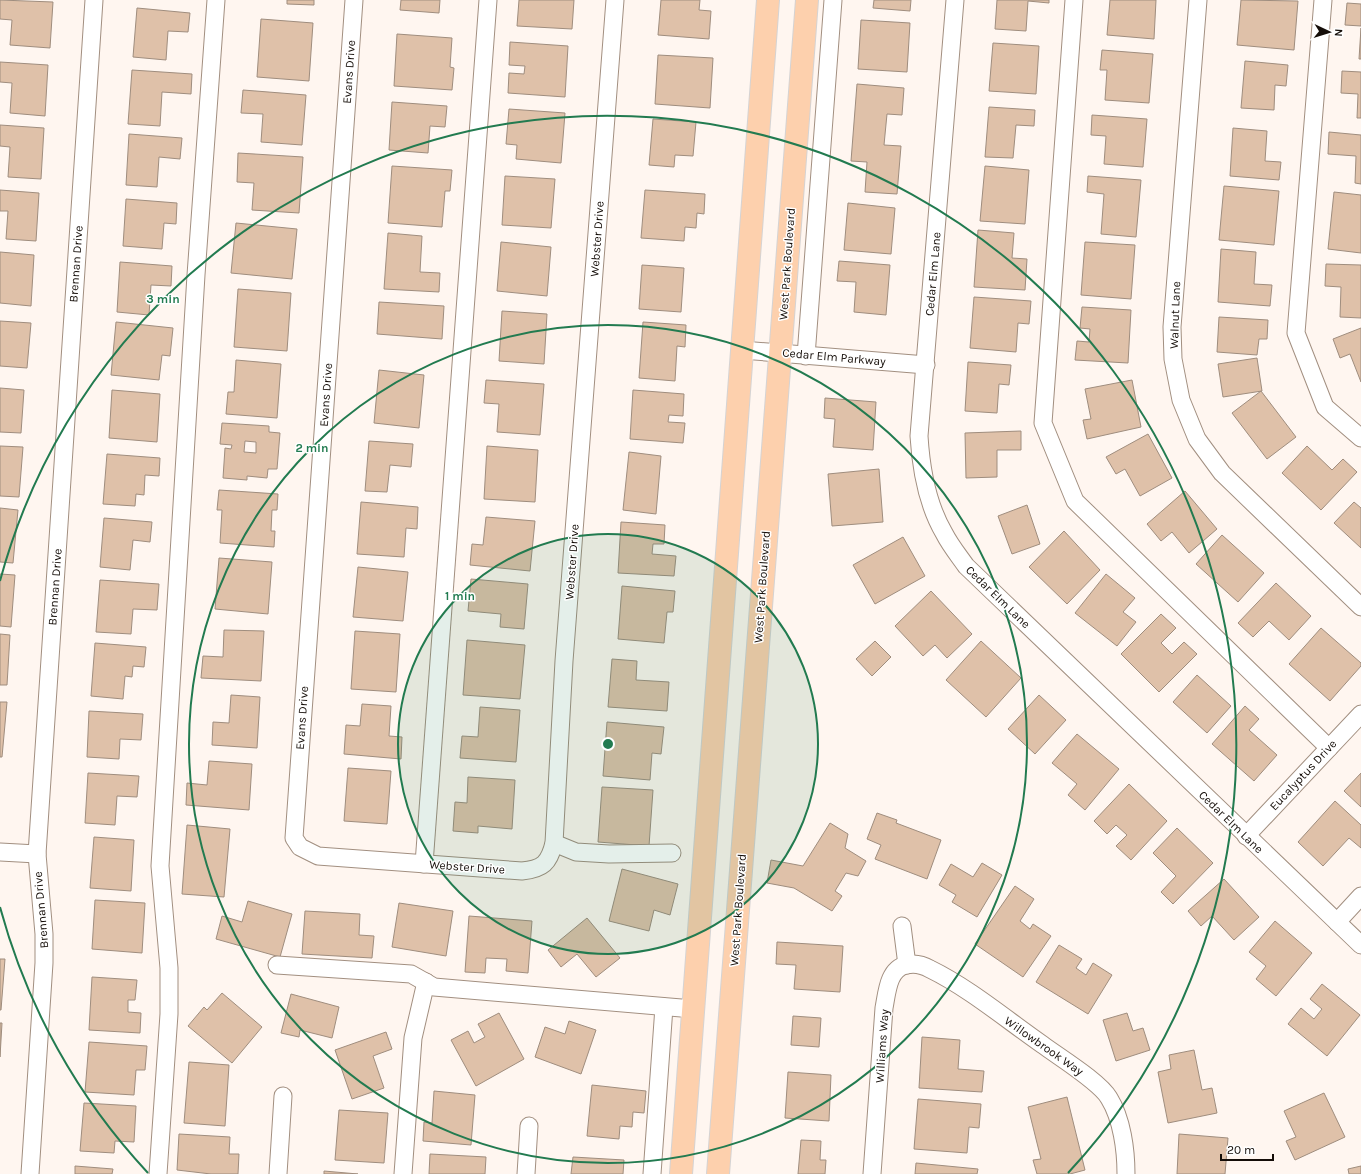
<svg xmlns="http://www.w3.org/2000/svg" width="1361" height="1174" font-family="Karla,sans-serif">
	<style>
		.building { fill: #dfc1a9; stroke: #9f8d7e; fill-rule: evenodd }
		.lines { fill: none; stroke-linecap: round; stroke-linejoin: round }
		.minor-casing { stroke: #a28f80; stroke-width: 19 }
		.major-casing { stroke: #d5d3d3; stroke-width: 24 }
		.minor { stroke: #fff; stroke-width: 17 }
		.major { stroke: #fdd0ad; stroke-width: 22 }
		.ring { fill: none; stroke: #227b50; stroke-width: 2 }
		.labels { text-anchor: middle; stroke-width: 3; stroke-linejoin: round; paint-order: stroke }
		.street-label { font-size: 12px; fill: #140d08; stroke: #fff }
		.centre { fill: #227b50; stroke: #fff; stroke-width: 2 }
		.ring-label { font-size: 12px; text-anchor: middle; font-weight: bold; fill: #227b50; stroke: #fff; stroke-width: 3; stroke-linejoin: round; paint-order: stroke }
	</style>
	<rect width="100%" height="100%" fill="#fff6f0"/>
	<g class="building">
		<polygon points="0,0 53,2 50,48 10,45 12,20 0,19"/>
		<polygon points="287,0 314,0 314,5 287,4"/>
		<polygon points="401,0 440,0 439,13 400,10"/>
		<polygon points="519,0 574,0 572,29 517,26"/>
		<polygon points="661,0 700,0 699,10 711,11 709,39 658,35"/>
		<polygon points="874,0 911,0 910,11 873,8"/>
		<polygon points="997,0 1049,0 1049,3 1028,1 1026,31 995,29"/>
		<polygon points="1110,0 1156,0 1154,39 1107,35"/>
		<polygon points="1241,0 1298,1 1294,50 1237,45"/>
		<polygon points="1347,3 1361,4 1361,26 1345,25"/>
		<polygon points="137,8 190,13 188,32 168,31 166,60 133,57"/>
		<polygon points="261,19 313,23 309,81 257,77"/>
		<polygon points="861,20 910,23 907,72 858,69"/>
		<polygon points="1361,28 1361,59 1359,59"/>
		<polygon points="397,34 452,38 450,67 454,68 452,90 394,86"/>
		<polygon points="510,42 568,46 565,97 508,93 509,73 524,74 525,66 509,65"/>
		<polygon points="993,43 1039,46 1036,94 989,91"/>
		<polygon points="1102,50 1153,54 1149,103 1105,100 1107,70 1100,70"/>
		<polygon points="658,55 713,58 710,108 655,104"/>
		<polygon points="1245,61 1288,65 1286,86 1275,85 1274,110 1241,108"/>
		<polygon points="0,62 48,65 45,116 10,113 12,83 0,82"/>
		<polygon points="132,70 192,74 191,94 162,92 160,126 128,124"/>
		<polygon points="1342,71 1361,72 1361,118 1357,118 1358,94 1341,93"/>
		<polygon points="857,84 904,88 902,115 887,114 884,145 901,146 897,194 865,192 867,162 851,161"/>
		<polygon points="243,90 306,95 302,145 261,142 263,114 241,113"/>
		<polygon points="392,102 447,106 445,127 430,126 428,153 389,150"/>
		<polygon points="989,107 1035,110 1034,126 1016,125 1013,158 985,157"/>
		<polygon points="509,109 565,113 561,163 516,159 517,145 506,144"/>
		<polygon points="1092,115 1147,119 1143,167 1104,164 1106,136 1091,135"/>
		<polygon points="653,119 696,122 693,156 675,155 674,167 649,165"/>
		<polygon points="0,125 44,128 41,179 8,177 10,147 0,146"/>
		<polygon points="1233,128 1267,131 1265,161 1281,162 1279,180 1230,176"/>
		<polygon points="1329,132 1361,135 1361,184 1355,183 1356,156 1328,154"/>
		<polygon points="129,134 182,138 180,159 159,157 157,187 126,185"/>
		<polygon points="238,153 303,157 299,213 252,210 254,183 237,182"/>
		<polygon points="392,166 452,170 450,191 445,191 442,227 388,223"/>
		<polygon points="985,166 1029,170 1025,224 980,221"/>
		<polygon points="505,176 555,179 551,228 502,225"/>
		<polygon points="1088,176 1141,180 1136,237 1101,234 1104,194 1087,192"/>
		<polygon points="1224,186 1279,191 1274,245 1219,240"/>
		<polygon points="0,190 39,193 36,241 6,239 8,211 0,211"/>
		<polygon points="645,190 705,194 704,214 697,213 696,228 685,227 684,241 641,238"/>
		<polygon points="1334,192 1361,195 1361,253 1328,249"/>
		<polygon points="126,199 177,203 176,224 164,223 162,249 123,246"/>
		<polygon points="848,203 895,208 891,254 844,250"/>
		<polygon points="236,223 297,229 292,279 231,273"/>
		<polygon points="978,230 1014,233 1012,258 1027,259 1025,290 974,287"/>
		<polygon points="388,233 422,236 420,272 440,273 439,292 384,289"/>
		<polygon points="501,242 551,247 547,296 497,291"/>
		<polygon points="1085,242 1135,245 1131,299 1081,295"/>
		<polygon points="1221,249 1256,252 1254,284 1272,285 1270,306 1218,302"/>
		<polygon points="0,252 34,255 31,306 0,303"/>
		<polygon points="839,261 890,265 886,315 854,312 856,282 837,281"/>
		<polygon points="120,262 172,266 171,286 151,285 149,315 117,312"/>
		<polygon points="1326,264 1361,265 1361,318 1340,317 1341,287 1325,286"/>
		<polygon points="642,265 684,268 681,312 639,309"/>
		<polygon points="238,289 291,293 287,351 234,347"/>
		<polygon points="974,297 1031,301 1029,324 1018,323 1016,352 970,348"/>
		<polygon points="379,302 444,306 442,339 377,334"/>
		<polygon points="1082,307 1131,310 1128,363 1075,360 1077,341 1089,342 1090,329 1080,328"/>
		<polygon points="502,311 547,314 544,364 499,361"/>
		<polygon points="1219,317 1268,320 1267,339 1259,339 1257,355 1217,352"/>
		<polygon points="0,321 31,323 27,368 0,366"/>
		<polygon points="116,322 173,328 170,356 162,355 159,380 111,375"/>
		<polygon points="643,322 686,325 685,347 677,346 675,381 639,378"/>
		<polygon points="1361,328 1361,382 1350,354 1340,358 1333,339"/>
		<polygon points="1257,358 1262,391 1223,397 1218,364"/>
		<polygon points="236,360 281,364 277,418 226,414 228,392 234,392"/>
		<polygon points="968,362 1011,365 1009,385 999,384 997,413 965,411"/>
		<polygon points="379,370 424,375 419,428 374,423"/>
		<polygon points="486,380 544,384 540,435 497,432 499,404 484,403"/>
		<polygon points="1132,380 1141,427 1087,439 1083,420 1091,419 1085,389"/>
		<polygon points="0,388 24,390 21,433 0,432"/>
		<polygon points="112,390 160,394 157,442 109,438"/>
		<polygon points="633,390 684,394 683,416 669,415 668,422 685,423 683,443 630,439"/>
		<polygon points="1261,391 1296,437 1267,459 1232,413"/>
		<polygon points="825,398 876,402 873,450 833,447 835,419 824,418"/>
		<path d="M222,423L269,426V432L280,433L277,469H268L267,478L247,476V480L223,478L225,448L231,449L232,445L220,444ZM245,441L256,442V453L244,452Z"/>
		<polygon points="1021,431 1021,450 997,450 997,477 966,478 965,433"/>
		<polygon points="1148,434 1172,478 1140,496 1125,469 1116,474 1106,457"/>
		<polygon points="369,441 413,444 411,467 390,465 387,492 365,491"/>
		<polygon points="0,446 23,447 19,497 0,496"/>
		<polygon points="487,446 538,450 535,502 484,499"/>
		<polygon points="1307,446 1332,470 1343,459 1357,472 1321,510 1282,473"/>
		<polygon points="629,452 661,456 656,514 623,510"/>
		<polygon points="107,454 160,458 159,476 145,475 144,495 136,494 135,506 103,504"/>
		<polygon points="879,469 883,522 832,526 828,474"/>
		<polygon points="219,490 278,494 277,510 272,510 271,531 275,531 274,547 220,543 222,510 217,510"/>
		<polygon points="1185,491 1217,529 1189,553 1172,532 1161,541 1147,524"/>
		<polygon points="361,502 418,507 417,529 406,528 404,557 357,554"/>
		<polygon points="1354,502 1361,508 1361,548 1334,523"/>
		<polygon points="1027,505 1040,544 1012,554 998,516"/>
		<polygon points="0,508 18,510 13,563 0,562"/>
		<polygon points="486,517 535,521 530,571 470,565 472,544 483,545"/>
		<polygon points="104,518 152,522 150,542 133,540 130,570 100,567"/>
		<polygon points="621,522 665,525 664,544 653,544 652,554 676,556 674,576 618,573"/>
		<polygon points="1064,531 1100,570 1067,604 1029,567"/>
		<polygon points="1222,535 1264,573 1238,602 1196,564"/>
		<polygon points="903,537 925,576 875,604 853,565"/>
		<polygon points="219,558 272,562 268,614 215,609"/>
		<polygon points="358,567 408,572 403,621 353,617"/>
		<polygon points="0,574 15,575 11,627 0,626"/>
		<polygon points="1106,574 1135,598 1123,612 1136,622 1117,646 1075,613"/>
		<polygon points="471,579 528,584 524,629 500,627 501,614 468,611"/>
		<polygon points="100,580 159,584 157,610 133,609 131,634 96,632"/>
		<polygon points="1276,583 1311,616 1289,640 1269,621 1253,637 1238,623"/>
		<polygon points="622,586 675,591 673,612 667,612 664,643 618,639"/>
		<polygon points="931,591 972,634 947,658 935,645 923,656 895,626"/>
		<polygon points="1161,614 1176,628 1161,643 1172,654 1184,642 1197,654 1159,692 1121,654"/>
		<polygon points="1321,628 1361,663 1361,666 1330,701 1289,664"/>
		<polygon points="224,630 264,631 261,681 201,678 203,656 223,657"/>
		<polygon points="355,631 400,634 396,692 351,689"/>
		<polygon points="0,634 10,635 7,685 0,685"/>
		<polygon points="467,640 525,645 520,699 463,695"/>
		<polygon points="875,641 891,657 872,676 856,659"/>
		<polygon points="981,641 1021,678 986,717 946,680"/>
		<polygon points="95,643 146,647 144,667 133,666 132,677 125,676 123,699 91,696"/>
		<polygon points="612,659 637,661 636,680 669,682 667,711 608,707"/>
		<polygon points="1197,675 1231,706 1207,733 1173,702"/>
		<polygon points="231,695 260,697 257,748 212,745 213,722 229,723"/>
		<polygon points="1039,695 1066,720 1035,754 1008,729"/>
		<polygon points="0,702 7,702 2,757 0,757"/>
		<polygon points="362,704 391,706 389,736 402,737 401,759 344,754 346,725 360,726"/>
		<polygon points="1245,706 1259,719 1249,730 1277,755 1254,781 1212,744"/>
		<polygon points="480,707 520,710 516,762 460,758 462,736 478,737"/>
		<polygon points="89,711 143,714 141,740 120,739 119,759 87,757"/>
		<polygon points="607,722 664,727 661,754 652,753 650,780 603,776"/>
		<polygon points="1077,734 1119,769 1085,810 1068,795 1077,784 1052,763"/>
		<polygon points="209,761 252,764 249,810 186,805 187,783 207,785"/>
		<polygon points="348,768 391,771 387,824 344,821"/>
		<polygon points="88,773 139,776 137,797 117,796 115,825 85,823"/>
		<polygon points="1361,773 1361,807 1344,791"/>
		<polygon points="468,777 515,780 512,829 478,826 478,833 453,831 455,802 467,803"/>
		<polygon points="1129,784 1167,821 1131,860 1116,846 1127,835 1116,825 1107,834 1094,821"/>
		<polygon points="602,787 653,790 649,846 598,842"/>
		<polygon points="1335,801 1361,825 1361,848 1349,838 1323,866 1298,842"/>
		<polygon points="877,813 897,820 896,823 941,840 927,879 875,859 881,845 867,839"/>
		<polygon points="830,823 848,834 845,848 866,861 858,876 846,873 835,891 842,896 832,911 794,888 767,883 771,860 803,866"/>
		<polygon points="187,825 230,829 224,897 182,894"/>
		<polygon points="1177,828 1213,863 1173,904 1161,892 1176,876 1153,853"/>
		<polygon points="94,837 134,840 131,891 90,888"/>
		<polygon points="982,863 1002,875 977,917 952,902 956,895 939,885 951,864 973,877"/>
		<polygon points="622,869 678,884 670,915 654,910 649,931 609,921"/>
		<polygon points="1224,879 1259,917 1234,940 1212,916 1201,926 1188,911"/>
		<polygon points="1015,886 1034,899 1020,921 1030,929 1033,924 1051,936 1023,977 975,944"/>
		<polygon points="95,900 145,903 142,953 92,949"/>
		<polygon points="248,901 292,914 280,957 216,939 222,916 242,922"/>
		<polygon points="399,903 453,911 446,956 392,947"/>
		<polygon points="305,911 360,914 359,935 374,936 372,958 302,954"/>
		<polygon points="469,916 532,921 528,973 506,971 507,959 486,958 485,973 465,972"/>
		<polygon points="587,918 620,958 596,977 577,954 561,967 548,950"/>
		<polygon points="1275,921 1312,953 1276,996 1256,979 1266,966 1249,952"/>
		<polygon points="777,942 843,946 840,992 794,989 796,965 776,964"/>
		<polygon points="1059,945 1082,959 1076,968 1086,975 1093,963 1112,975 1088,1014 1036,982"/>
		<polygon points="0,959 5,959 1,1010 0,1010"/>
		<polygon points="92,977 137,980 135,1000 128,1000 128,1012 141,1013 140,1033 89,1030"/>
		<polygon points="1322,984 1360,1015 1327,1056 1288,1024 1301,1008 1314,1019 1322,1009 1310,999"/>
		<polygon points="222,993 262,1027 232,1063 188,1026 204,1007 207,1010"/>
		<polygon points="291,994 339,1007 332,1038 300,1030 299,1037 281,1033"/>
		<polygon points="499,1013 524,1059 476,1086 451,1040 468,1031 474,1043 485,1037 478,1024"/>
		<polygon points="1127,1013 1133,1031 1143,1028 1150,1050 1116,1061 1103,1020"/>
		<polygon points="793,1016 821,1018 819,1047 791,1045"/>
		<polygon points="569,1021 596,1030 581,1074 535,1057 545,1027 565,1034"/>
		<polygon points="0,1023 2,1023 0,1057"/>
		<polygon points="386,1032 392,1049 373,1056 384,1088 352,1099 335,1050"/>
		<polygon points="922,1037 960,1040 958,1069 984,1071 982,1092 919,1088"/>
		<polygon points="89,1042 147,1046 145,1070 136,1070 134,1095 85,1092"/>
		<polygon points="1194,1050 1202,1090 1212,1088 1217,1113 1168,1123 1158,1072 1171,1069 1169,1055"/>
		<polygon points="189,1062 229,1065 225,1126 184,1123"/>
		<polygon points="788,1072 831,1075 829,1121 785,1118"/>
		<polygon points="592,1085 646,1091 644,1113 633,1112 632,1127 620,1126 619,1139 587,1136"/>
		<polygon points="434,1091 475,1095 471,1145 423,1141 424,1122 432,1123"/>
		<polygon points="1324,1093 1345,1137 1295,1160 1286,1141 1296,1137 1284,1111"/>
		<polygon points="1067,1097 1085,1170 1070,1174 1037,1174 1033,1160 1041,1159 1028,1107"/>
		<polygon points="918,1099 981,1104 979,1128 969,1127 967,1153 914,1149"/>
		<polygon points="84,1103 136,1106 134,1142 115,1141 114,1153 80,1151"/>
		<polygon points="339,1110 388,1113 384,1163 335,1160"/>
		<polygon points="179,1134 230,1137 229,1154 239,1154 238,1174 211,1174 177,1170"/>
		<polygon points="1179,1134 1228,1138 1225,1174 1177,1174"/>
		<polygon points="801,1140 821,1141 820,1160 826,1160 825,1174 798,1174"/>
		<polygon points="430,1154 486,1157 485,1174 429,1174"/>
		<polygon points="573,1157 624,1160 623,1174 571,1174"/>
		<polygon points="916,1163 978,1169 977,1174 915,1174"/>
		<polygon points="75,1166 113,1169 112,1174 75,1174"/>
		<polygon points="1361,1166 1361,1174 1349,1174 1348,1169"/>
		<polygon points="324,1171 358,1174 324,1174"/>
	</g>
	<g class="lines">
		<g class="minor-casing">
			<g id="minor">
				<path d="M354,0L294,838L300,847L318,856L522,871C543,869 549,863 554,843L564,661L615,0"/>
				<path d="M955,0L919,436C921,469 927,504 944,533C950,545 959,556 966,566L1361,945"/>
				<polyline points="1074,0 1043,423 1075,501 1329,748"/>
				<polyline points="1198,0 1172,327 1173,359 1181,400 1197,439 1222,473 1361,607"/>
				<polyline points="1323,0 1296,333 1325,407 1361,438"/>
				<polyline points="742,350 926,365"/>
				<polyline points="806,356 833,0"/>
				<polyline points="1246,836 1361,714"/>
				<polyline points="554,843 576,852 609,854 672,853"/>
				<polyline points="0,852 37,854"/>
				<polyline points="424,864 488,0"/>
				<polyline points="1337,922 1361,896"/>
				<polyline points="902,926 907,965"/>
				<polyline points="277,965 411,974 434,987 693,1009"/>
				<polyline points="30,1174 44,963 44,934 37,854 94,0"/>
				<polyline points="158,1174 169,1014 169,968 160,866 196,275 216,0"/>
				<polyline points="278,1174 283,1096"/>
				<polyline points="403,1174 413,1038 426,982"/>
				<polyline points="526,1174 529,1126"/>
				<polyline points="652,1174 664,1007"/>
				<path d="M872,1174L884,1008C887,993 888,969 906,965C914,963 923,965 930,969C969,988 1007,1020 1043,1045C1059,1057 1100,1082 1109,1098C1122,1119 1126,1150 1126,1174"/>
			</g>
		</g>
		<g class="major-casing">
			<g id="major">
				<polyline points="681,1174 768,0"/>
				<polyline points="718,1174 807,0"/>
			</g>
		</g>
		<use href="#minor" class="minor"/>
		<use href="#major" class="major"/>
	</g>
	<circle cx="608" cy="744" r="210" fill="#227b50" fill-opacity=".12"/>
	<g class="ring">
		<circle cx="608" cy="744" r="210"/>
		<circle cx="608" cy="744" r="419"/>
		<path d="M148 1173A629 629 0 0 1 0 907M0 581A629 629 0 1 1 1068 1173"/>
	</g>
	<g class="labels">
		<g class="street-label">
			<text transform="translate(349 72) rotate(-86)" y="4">Evans Drive</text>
			<text transform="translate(597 239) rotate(-86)" y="4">Webster Drive</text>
			<text transform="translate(76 264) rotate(-86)" y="4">Brennan Drive</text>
			<text transform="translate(787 264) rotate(-86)" y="4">West Park Boulevard</text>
			<text transform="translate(933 274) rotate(-85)" y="4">Cedar Elm Lane</text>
			<text transform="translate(1175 315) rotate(-88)" y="4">Walnut Lane</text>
			<text transform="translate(834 357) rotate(5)" y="4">Cedar Elm Parkway</text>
			<text transform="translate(326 395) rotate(-86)" y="4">Evans Drive</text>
			<text transform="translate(572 562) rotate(-86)" y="4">Webster Drive</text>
			<text transform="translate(55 587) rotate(-86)" y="4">Brennan Drive</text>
			<text transform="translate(762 587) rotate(-86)" y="4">West Park Boulevard</text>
			<text transform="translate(998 597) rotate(44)" y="4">Cedar Elm Lane</text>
			<text transform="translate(302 718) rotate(-86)" y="4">Evans Drive</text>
			<text transform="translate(1303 775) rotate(-47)" y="4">Eucalyptus Drive</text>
			<text transform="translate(1231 822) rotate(44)" y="4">Cedar Elm Lane</text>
			<text transform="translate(467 867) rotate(4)" y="4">Webster Drive</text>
			<text transform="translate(41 910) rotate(-95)" y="4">Brennan Drive</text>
			<text transform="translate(738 910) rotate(-86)" y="4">West Park Boulevard</text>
			<text transform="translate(882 1046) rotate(-86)" y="4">Williams Way</text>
			<text transform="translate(1044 1046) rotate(35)" y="4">Willowbrook Way</text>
		</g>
	</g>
	<circle cx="608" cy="744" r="6" class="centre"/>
	<g class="ring-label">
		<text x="163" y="303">3 min</text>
		<text x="312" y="452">2 min</text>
		<text x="460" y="600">1 min</text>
	</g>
	<g transform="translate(1329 32) rotate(94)" stroke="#ffffff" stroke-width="3" paint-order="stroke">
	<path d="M0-3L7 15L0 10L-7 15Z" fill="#140d08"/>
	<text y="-6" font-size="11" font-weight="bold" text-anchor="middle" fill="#140d08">N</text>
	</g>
	<path d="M1221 1154v6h52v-6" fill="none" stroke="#140d08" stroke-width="2"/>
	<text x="1227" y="1154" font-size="12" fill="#140d08" stroke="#ffffff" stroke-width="3" paint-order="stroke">20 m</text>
</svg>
